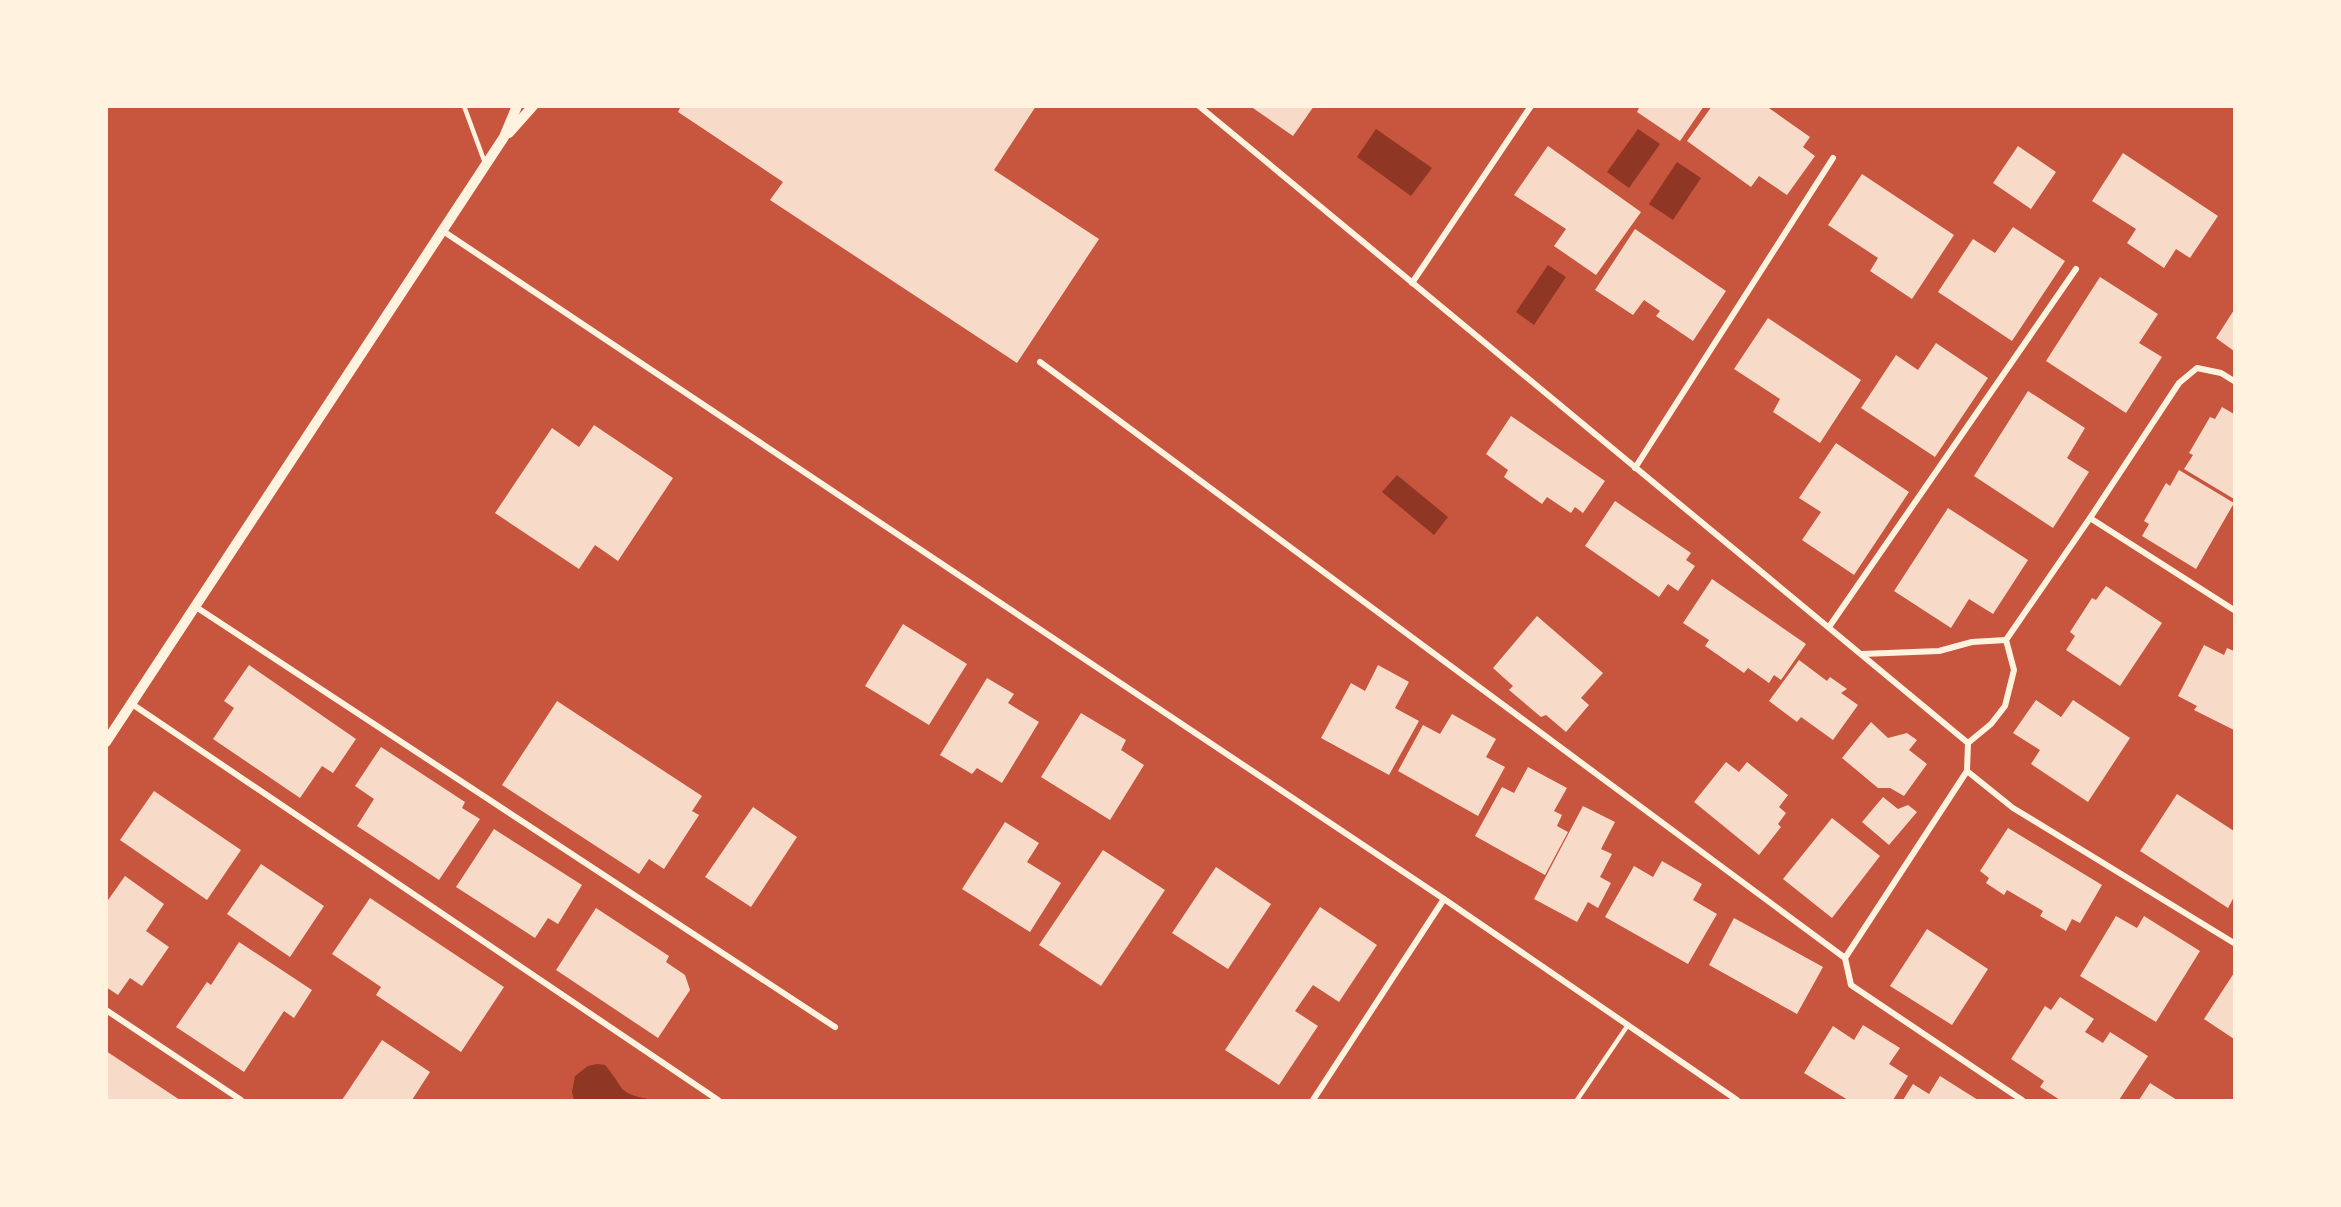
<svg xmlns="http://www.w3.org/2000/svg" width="2341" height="1207" font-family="Barlow,sans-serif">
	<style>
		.water { fill: #8f3625 }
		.building { fill: #f7dbc8 }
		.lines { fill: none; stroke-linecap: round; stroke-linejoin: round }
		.service { stroke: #fff3e0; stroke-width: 4.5 }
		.minor { stroke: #fff3e0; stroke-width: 6 }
		.tertiary { stroke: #fff3e0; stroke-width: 10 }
	</style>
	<rect width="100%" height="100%" fill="#c8553d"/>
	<g class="water">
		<polygon points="1376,129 1432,168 1411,196 1357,157"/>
		<polygon points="1638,129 1660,144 1629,188 1607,172"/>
		<polygon points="1677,162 1701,178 1673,220 1649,204"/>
		<polygon points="1548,265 1566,277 1534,325 1516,312"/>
		<polygon points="1397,475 1448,517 1434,535 1382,492"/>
		<path d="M597,1064L605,1065C627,1091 615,1092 652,1100H574L572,1092L575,1076L588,1066Z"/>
	</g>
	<g class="building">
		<polygon points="681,106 1036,106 994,170 1099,239 1017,363 770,200 783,182 678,112"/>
		<polygon points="1250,106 1314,106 1293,136"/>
		<polygon points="1640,106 1704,106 1680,141 1637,112"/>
		<polygon points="1712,106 1766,106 1810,137 1803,147 1815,156 1787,195 1759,176 1751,187 1687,141"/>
		<polygon points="1548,146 1641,212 1596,275 1554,246 1566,229 1514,195"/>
		<polygon points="2018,146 2056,172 2031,209 1993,183"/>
		<polygon points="2123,153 2218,216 2190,258 2176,249 2164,268 2127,243 2136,229 2092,201"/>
		<polygon points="1862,174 1954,235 1912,299 1870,271 1878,258 1828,225"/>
		<polygon points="2013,227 2065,261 2012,341 1938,292 1973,239 1995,253"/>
		<polygon points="1635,229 1726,291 1693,341 1656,316 1660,311 1644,300 1633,315 1595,290"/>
		<polygon points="2100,277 2158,314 2139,343 2162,357 2126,413 2046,361"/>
		<polygon points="2234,310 2234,351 2216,338"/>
		<polygon points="1768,318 1861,380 1820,443 1773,412 1780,399 1734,369"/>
		<polygon points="1936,343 1988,378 1935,457 1861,408 1896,355 1918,370"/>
		<polygon points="2028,391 2085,428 2067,458 2089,472 2053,528 1974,476"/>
		<polygon points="2222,407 2234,414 2234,499 2184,469 2193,455 2189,453 2210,417 2215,419"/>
		<polygon points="1511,416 1605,481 1583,513 1575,507 1571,513 1547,497 1542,504 1504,477 1508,470 1486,454"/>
		<polygon points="594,425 673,478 618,561 595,545 579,569 495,513 552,428 579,447"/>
		<polygon points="1836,443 1909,492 1854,575 1802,540 1821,512 1799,498"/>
		<polygon points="2179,470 2234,503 2196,569 2142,536 2149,524 2144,521 2166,483 2170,486"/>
		<polygon points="1615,501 1691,553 1686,560 1695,566 1678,591 1668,584 1659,597 1585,546"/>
		<polygon points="1948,508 2028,560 1993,614 1969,599 1951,628 1894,591"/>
		<polygon points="1712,579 1806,644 1781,680 1774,675 1769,683 1748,668 1744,673 1705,646 1709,640 1683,623"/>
		<polygon points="2106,586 2162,623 2120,686 2066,650 2075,636 2070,632 2092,598 2096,600"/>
		<polygon points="1537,616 1603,673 1581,698 1589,705 1566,732 1546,715 1541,717 1509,690 1513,686 1493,668"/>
		<polygon points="903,624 967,664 929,725 865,686"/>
		<polygon points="2204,645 2224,655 2227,648 2234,651 2234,730 2194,710 2197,706 2178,696"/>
		<polygon points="1799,660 1827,681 1830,677 1847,689 1841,693 1858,705 1833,740 1801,717 1797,722 1769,701"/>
		<polygon points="249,665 356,739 333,773 322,766 300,798 213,739 234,708 224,701"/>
		<polygon points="1378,665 1409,682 1395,708 1419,721 1389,775 1321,738 1351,683 1365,691"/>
		<polygon points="987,678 1014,694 1008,703 1039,722 1002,783 977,768 972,774 940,755"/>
		<polygon points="2036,700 2061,717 2073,700 2130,738 2088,802 2031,764 2040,750 2013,733"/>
		<polygon points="557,701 702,796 692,811 699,815 664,869 649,859 639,874 502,785"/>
		<polygon points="1081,713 1126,740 1121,750 1144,765 1110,820 1041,777"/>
		<polygon points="1452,714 1496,739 1486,757 1505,767 1478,816 1398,771 1423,725 1440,734"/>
		<polygon points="1871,722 1888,738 1907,733 1917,740 1909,750 1927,764 1904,796 1890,788 1878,788 1842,758"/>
		<polygon points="381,747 465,802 462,808 480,819 439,880 357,826 374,799 355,786"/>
		<polygon points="1726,762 1739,772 1747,762 1788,795 1779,807 1786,813 1778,824 1781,827 1759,855 1694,802"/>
		<polygon points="1528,767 1567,788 1554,811 1562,815 1557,826 1568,832 1545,875 1475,836 1502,787 1514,793"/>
		<polygon points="154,791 241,850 207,900 120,840"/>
		<polygon points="2177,794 2234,831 2234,897 2228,908 2140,851"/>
		<polygon points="1883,797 1898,809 1908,805 1917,812 1889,845 1862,822"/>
		<polygon points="1583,806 1615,822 1601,849 1612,854 1600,877 1611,883 1598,908 1588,902 1577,922 1534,899"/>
		<polygon points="753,807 797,837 751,907 705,877"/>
		<polygon points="1832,818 1880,856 1832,918 1783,879"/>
		<polygon points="1005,822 1039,843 1027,862 1061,883 1030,932 962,889"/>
		<polygon points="2008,828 2102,885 2080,923 2072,919 2066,931 2040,916 2043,911 2007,890 2004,895 1986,883 1989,878 1980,871"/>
		<polygon points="494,829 582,885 558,924 548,918 535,938 456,887"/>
		<polygon points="1103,850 1165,890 1101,986 1039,945"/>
		<polygon points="1662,861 1702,884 1693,900 1717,914 1688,964 1605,917 1634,866 1653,877"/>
		<polygon points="261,864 324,906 290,957 227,914"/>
		<polygon points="1216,867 1271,904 1228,969 1172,933"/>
		<polygon points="125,876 164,904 146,931 169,947 142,986 130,978 118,995 106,987 106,903"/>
		<polygon points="370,898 504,987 461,1052 376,995 381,987 332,954"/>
		<polygon points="1320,907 1377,945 1339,1002 1313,985 1295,1011 1318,1026 1279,1085 1225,1050"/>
		<polygon points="596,908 669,956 666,962 685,975 690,990 658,1038 556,970"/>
		<polygon points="2116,916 2137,928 2144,916 2200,951 2156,1022 2080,976"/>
		<polygon points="1734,918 1823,967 1797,1014 1709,965"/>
		<polygon points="1927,929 1988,969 1952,1025 1890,986"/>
		<polygon points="239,942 312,990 294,1018 284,1011 244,1072 176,1027 207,982 211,985"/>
		<polygon points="2234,973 2234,1039 2204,1019"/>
		<polygon points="2060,997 2094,1019 2085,1032 2103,1043 2110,1032 2148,1056 2119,1100 2060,1100 2040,1087 2044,1081 2011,1059 2045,1006 2051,1010"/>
		<polygon points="1863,1025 1900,1048 1889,1064 1908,1076 1893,1100 1848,1100 1804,1073 1833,1026 1854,1040"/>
		<polygon points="382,1040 430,1072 412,1100 342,1100"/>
		<polygon points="106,1051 180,1100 106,1100"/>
		<polygon points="1940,1076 1978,1100 1903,1100 1913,1084 1929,1094"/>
		<polygon points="2150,1083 2177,1100 2139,1100"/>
	</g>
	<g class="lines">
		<g class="service">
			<polyline points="464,106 485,163"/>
			<polyline points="1577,1100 1628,1025"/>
		</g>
		<g class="minor">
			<polyline points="1199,106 1968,743"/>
			<polyline points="443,231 1444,899 1737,1100"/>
			<polyline points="1412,283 1531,106"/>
			<polyline points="1040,362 1845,958"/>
			<polyline points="1635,468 1833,158"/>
			<polyline points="2090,518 2234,610"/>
			<polyline points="196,607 835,1027"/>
			<polyline points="1829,627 2076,269"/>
			<polyline points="1862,654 1939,651 1972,642 2006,640"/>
			<polyline points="132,704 718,1100"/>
			<polyline points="1967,771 2013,808 2234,943"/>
			<polyline points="106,1010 241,1100"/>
			<polyline points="1313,1100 1444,899"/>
			<polyline points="2022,1100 1851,985 1845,958 1967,771 1968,743 1991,724 2005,706 2014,670 2006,640 2090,518 2179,383 2197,368 2221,373 2234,381"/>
		</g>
		<g class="tertiary">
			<polyline points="509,133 533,106"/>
			<polyline points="106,742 504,137 517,106"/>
		</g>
	</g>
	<rect width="2341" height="1207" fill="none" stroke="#fff3e0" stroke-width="216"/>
</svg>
